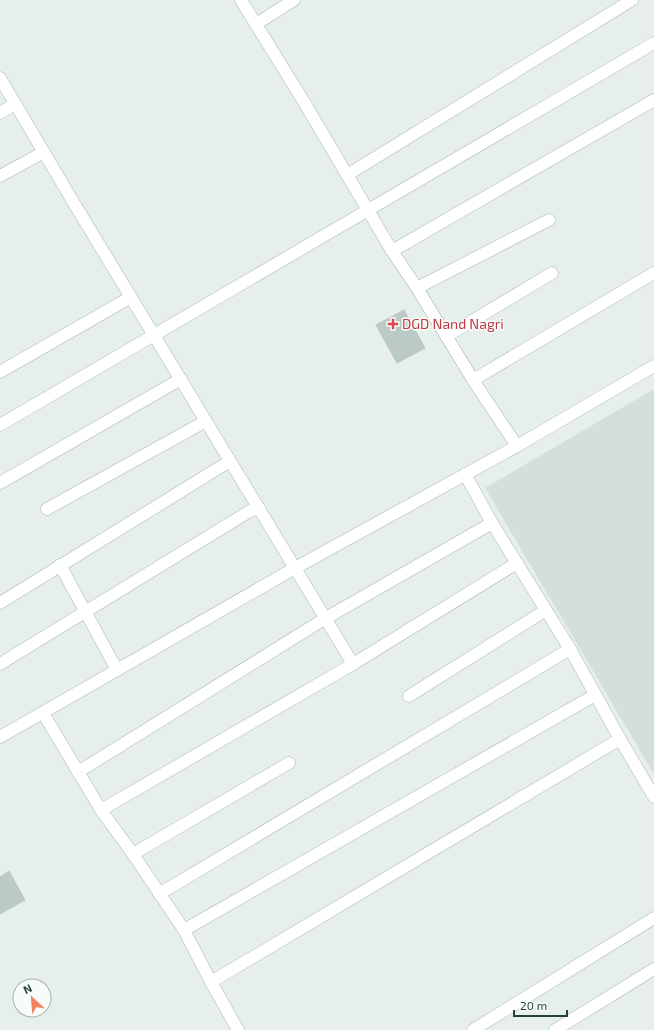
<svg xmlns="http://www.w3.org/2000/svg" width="654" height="1030" font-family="'Exo 2',sans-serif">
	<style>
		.built { fill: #d4dfda }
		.building { fill: #bbcac4; stroke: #b8c9c2 }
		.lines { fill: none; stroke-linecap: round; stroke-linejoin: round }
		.minor-casing { stroke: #a8b8b2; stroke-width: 13 }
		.minor { stroke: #fff; stroke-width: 12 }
		.health-dot { fill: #e0444e; stroke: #f7fbf9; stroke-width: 1.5 }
		.labels { text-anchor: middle; stroke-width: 3; stroke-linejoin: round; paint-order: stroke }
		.health-label { font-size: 14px; fill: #be3a42; stroke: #f7fbf9; text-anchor: start }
	</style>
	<rect width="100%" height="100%" fill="#e6efeb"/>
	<polygon class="built" points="654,389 654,774 485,488"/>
	<g class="building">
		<polygon points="404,310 425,348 397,363 376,325"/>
		<polygon points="9,871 25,900 0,914 0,877"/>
	</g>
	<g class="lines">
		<g class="minor-casing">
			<g id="minor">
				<polyline points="241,0 304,102 392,251 417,288 473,380 517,446"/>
				<polyline points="256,24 294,0"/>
				<polyline points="0,78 72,200 353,664"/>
				<polyline points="0,113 15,104"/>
				<polyline points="347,175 632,0"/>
				<polyline points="0,176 44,152"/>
				<polyline points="392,251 654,100"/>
				<polyline points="417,288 549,220"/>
				<polyline points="447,336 552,273"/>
				<polyline points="0,372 131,297"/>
				<polyline points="473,380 654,273"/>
				<polyline points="0,425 654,43"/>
				<polyline points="465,474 492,523 570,649 620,739 654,797"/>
				<polyline points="0,483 181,379"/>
				<polyline points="47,509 206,421"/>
				<polyline points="60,565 117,670"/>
				<polyline points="0,603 230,461"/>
				<polyline points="0,664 250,511 259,508"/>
				<polyline points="409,696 546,610"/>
				<polyline points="43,713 101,810 133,854 184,930 211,982 238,1030"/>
				<polyline points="0,737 295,568 517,446 654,366"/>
				<polyline points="78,772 326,618 492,523"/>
				<polyline points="101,810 353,664 517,563"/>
				<polyline points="133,854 289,763"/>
				<polyline points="159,894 570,649"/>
				<polyline points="184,930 595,695"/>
				<polyline points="211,982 620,739"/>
				<polyline points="473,1030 654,918"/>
				<polyline points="555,1030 654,969"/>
			</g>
		</g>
		<use href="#minor" class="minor"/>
	</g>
	<path class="health-dot" d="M391 318h4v4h4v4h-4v4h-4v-4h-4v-4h4z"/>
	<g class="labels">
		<g class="health-label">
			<text x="402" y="329">DGD Nand Nagri</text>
		</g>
	</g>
	<g transform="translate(32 998) rotate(334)"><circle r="19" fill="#f7fbf9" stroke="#a3b1ad"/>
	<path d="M0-3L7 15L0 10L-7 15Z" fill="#f4845f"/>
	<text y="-6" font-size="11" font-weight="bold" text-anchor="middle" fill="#24423a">N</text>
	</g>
	<path d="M514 1010v6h53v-6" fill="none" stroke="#24423a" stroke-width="2"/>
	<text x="520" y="1010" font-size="12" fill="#24423a" stroke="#f7fbf9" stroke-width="3" paint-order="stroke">20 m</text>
</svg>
